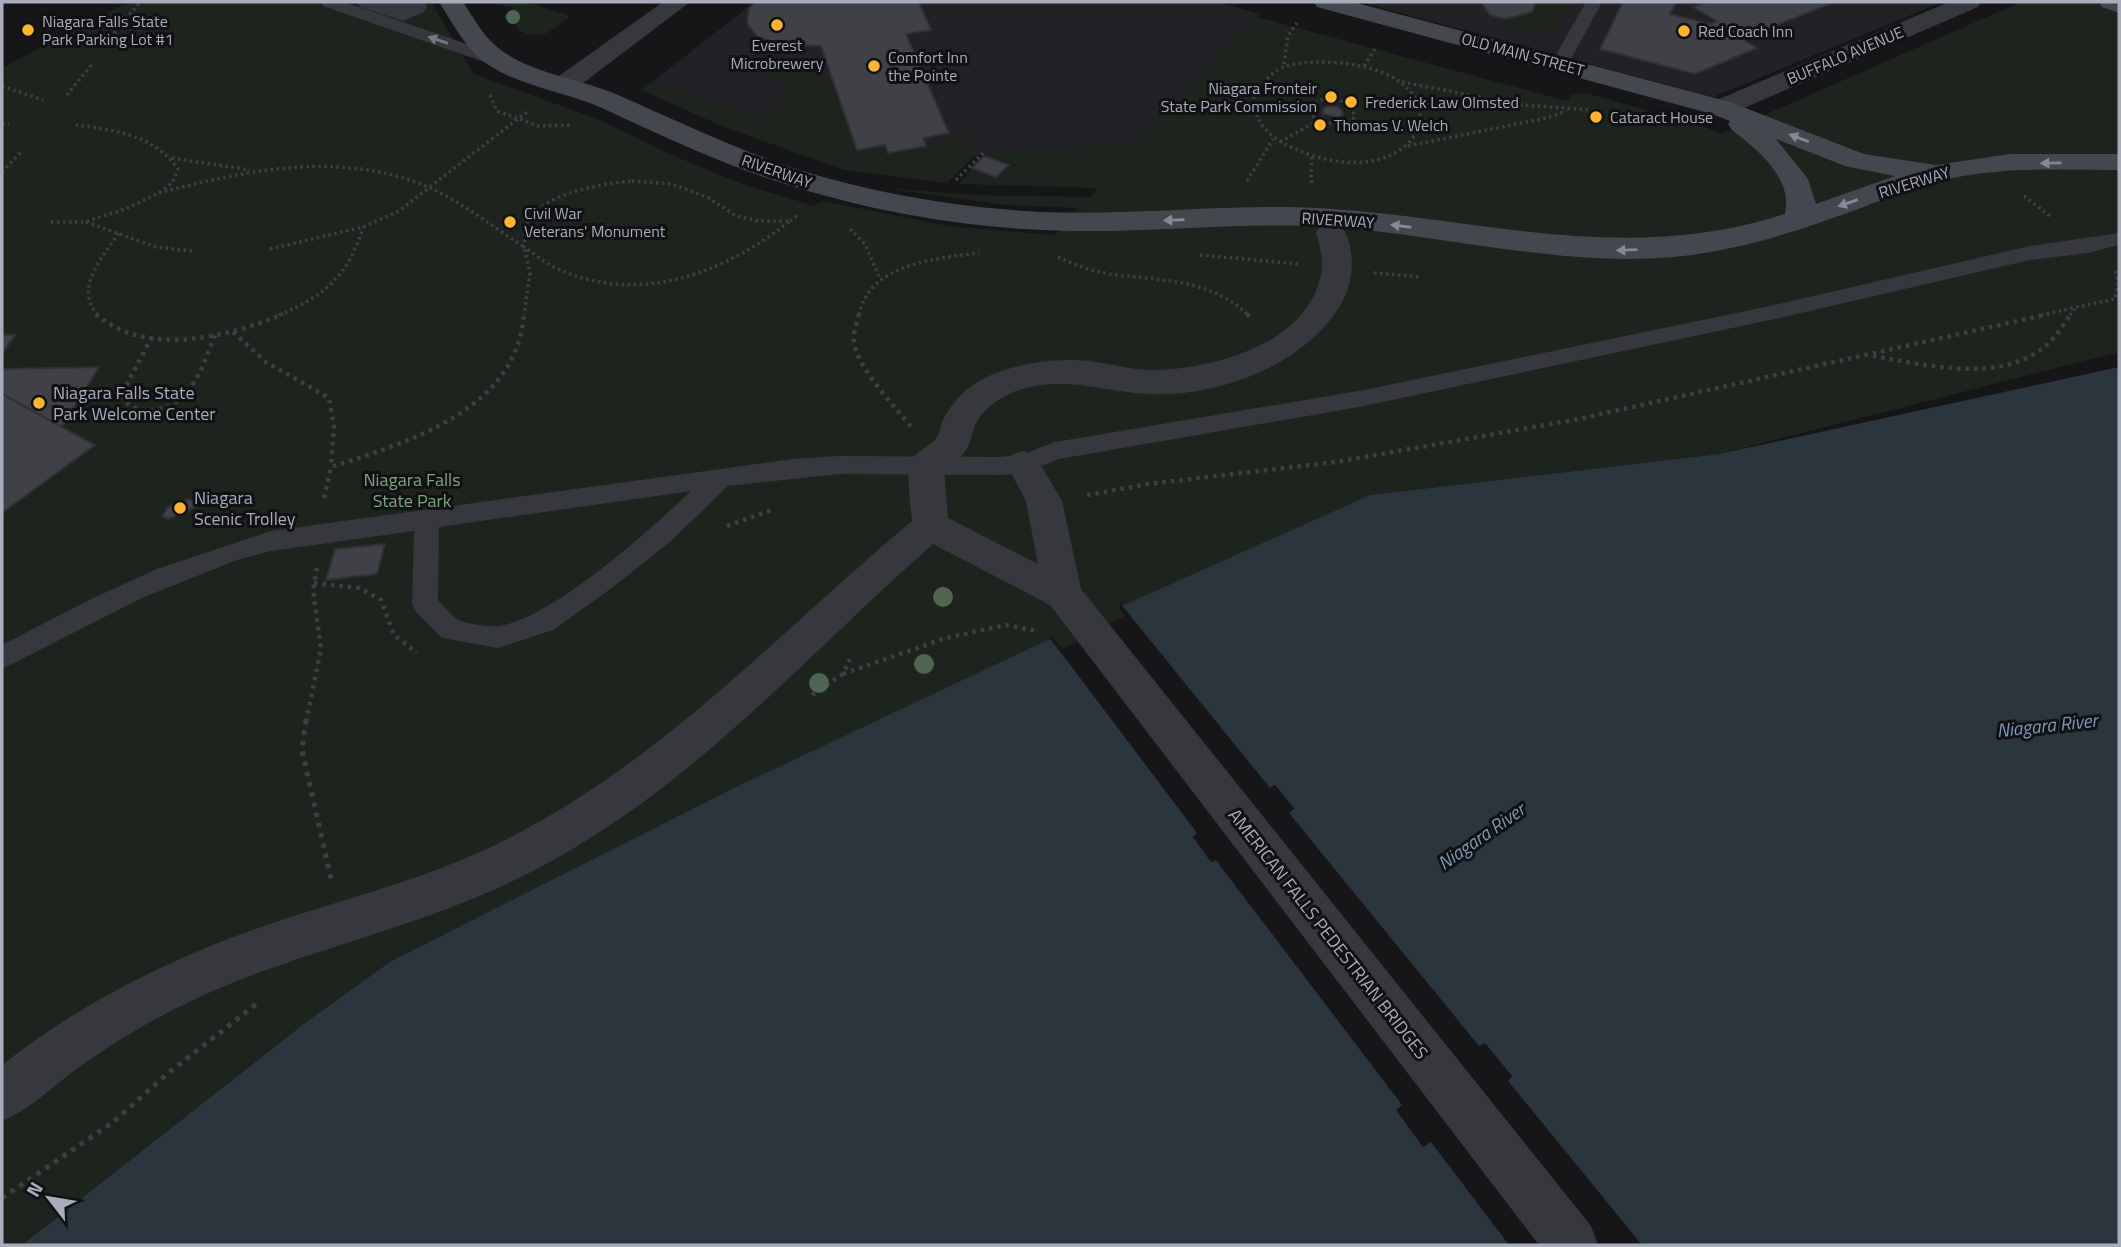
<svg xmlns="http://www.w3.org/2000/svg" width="2121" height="1247" font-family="'Titillium Web',sans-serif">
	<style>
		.built { fill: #222226 }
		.green { fill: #1c241d }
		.water { fill: #2b353e; fill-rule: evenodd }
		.pier { fill: #161619; fill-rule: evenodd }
		.building { fill: #404146; stroke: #303035; stroke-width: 2 }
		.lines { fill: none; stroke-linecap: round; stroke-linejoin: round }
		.path-far2 { stroke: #3d3f45; stroke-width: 3.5; stroke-dasharray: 2.5 3.5; stroke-linecap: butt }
		.path-far1 { stroke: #3d3f45; stroke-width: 4.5; stroke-dasharray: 3.5 5; stroke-linecap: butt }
		.path { stroke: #3d3f45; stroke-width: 5; stroke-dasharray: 4.5 6; stroke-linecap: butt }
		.lane { fill: #37383e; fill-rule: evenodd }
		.street { fill: #37383e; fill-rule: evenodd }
		.secondary { fill: #45474e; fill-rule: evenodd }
		.tree { fill: #4f6551 }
		.oneway { fill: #757882 }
		.oneway2 { fill: #858994 }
		.poi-dot { fill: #ffb628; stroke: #111114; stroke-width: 2.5 }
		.labels { text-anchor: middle; stroke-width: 6; stroke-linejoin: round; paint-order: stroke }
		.far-poi-label { font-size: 16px; fill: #a7adba; stroke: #111114; text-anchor: start }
		.far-street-label { font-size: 16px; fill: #a7adba; stroke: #111114 }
		.poi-label { font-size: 18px; fill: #a7adba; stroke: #111114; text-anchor: start }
		.park-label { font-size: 18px; fill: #7da67f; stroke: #111114 }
		.street-label { font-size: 18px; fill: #a7adba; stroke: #111114 }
		.water-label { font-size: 19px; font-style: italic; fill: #7c9bb7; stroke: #111114 }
	</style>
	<rect width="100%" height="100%" fill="#161619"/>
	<g class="built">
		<polygon points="755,2 1217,2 1260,14 1153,144 878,162 766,119 653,81"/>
		<polygon points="1360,2 1942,2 1713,97"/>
	</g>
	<g class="green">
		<polygon points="133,2 431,2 474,74 600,120 672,155 742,184 814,206 822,201 948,226 1055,235 1079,208 1006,205 884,188 973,195 1090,197 1098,188 959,184 972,168 996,177 1009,165 984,156 988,153 1137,144 1249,20 1254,21 1257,17 1567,101 1571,95 1586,93 1705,127 1721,134 2021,2 2119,2 2119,352 1719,454 1370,495 1123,606 1130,617 1062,654 1050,640 738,786 391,961 305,1023 22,1245 2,1245 2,68 114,9"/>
		<path d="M488,2H527L571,16C552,29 544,43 518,30L515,22L502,18L514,8Z"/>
		<polygon points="1536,2 1569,2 1550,36 1493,21 1494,18 1511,20 1526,18"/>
		<polygon points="815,60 818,68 823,67 829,85 834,84 857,149 885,145 889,153 966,135 977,153 947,183 844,170 724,127 641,90 653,81 766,118 789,93 783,83 767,77 777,61"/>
	</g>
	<path class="water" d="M2119,367V1245H22L305,1023L391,961L738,786L1050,639L1062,654L1130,616L1122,606L1370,495L1719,454ZM1275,785L1294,809L1212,862L1193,837ZM1485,1043L1512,1077L1423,1146L1397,1110Z"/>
	<path class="pier" d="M1120,603L1270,788L1275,785L1294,808L1289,813L1479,1046L1485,1043L1512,1076L1508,1081L1642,1245H1509L1431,1142L1423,1147L1396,1110L1402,1105L1215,859L1211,862L1193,837L1197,833L1050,638L1052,637L1063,649L1125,616L1119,608ZM1275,790L1289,808L1212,857L1198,838ZM1484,1048L1507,1076L1424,1142L1401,1111Z"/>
	<g class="building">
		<polygon points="755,2 919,2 931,30 906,34 949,133 923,138 926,146 888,153 885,145 857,150 821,46 785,45 758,37 747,23 749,8"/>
		<polygon points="1481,2 1536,2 1532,12 1505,19 1490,15"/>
		<polygon points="1623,2 1676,2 1670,14 1710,24 1717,21 1693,7 1707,2 1834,2 1742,39 1757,48 1695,74 1600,49"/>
		<polygon points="1328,106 1337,106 1342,110 1343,115 1338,118 1323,114 1323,109"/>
		<polygon points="984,156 1009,165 996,177 972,168"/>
		<polygon points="2,335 15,335 2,354"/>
		<polygon points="99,367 55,438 75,449 2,502 2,369"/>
		<polygon points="2,394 95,445 2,513"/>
		<polygon points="188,499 196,501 196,507 168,519 162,516 168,507"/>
		<polygon points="385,544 377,574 326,580 335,549"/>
	</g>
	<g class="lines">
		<g class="path-far2">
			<polyline points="114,33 140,2"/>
			<path d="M1316,62C1485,62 1427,208 1293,148C1270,138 1254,123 1254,97C1273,67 1282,64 1316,62Z"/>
			<polyline points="1284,64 1288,36 1297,23"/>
			<polyline points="1364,66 1375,49"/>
			<polyline points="1402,82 1521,105 1593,110"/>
			<polyline points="2,86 43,100"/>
			<polyline points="67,95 92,64"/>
			<polyline points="490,95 497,111 539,126 573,125"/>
			<polygon points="1323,99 1340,100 1353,108 1354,118 1333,124 1312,116 1311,106"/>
			<polyline points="2,125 9,124"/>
			<polyline points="1280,142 1326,116"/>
			<polyline points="1408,146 1546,118 1567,111"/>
			<polyline points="1312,157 1311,181 1315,183"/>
			<polyline points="172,158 250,170"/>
			<polyline points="2,172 22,151"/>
			<polyline points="956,180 983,153"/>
			<path d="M632,181L672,184L709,198L736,216L758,221H790C724,273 642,305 560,270C548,265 536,255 524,247C525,241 524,230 526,225C540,193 602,184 632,181Z"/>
			<polyline points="1247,181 1273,139"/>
			<path d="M159,193C246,170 341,150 428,187C462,202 493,227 524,247L530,273L524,315"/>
			<polyline points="2024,196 2050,216"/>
			<polyline points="790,221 799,214"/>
			<path d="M51,222H85L125,209L159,193L172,183L178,169C154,135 115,130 76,125"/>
			<polyline points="86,222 156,247 192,251"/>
			<polyline points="850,229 865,244 880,279"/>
			<polyline points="270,249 363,227 399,211 528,111"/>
			<polyline points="1200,255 1299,264"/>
			<path d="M1058,257C1075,265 1091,271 1110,274C1160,281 1210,278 1248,315"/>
			<polyline points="2115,271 2118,281 2115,299"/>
			<polyline points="1374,273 1420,277"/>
			<path d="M98,315C73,289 103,256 119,233"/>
			<path d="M279,315C325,296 349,275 363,227"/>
			<path d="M859,315C868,264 937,258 979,253"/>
			<polyline points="2041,315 2119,298"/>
			<polyline points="2070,315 2075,309"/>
		</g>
		<g class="path-far1">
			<path d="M96,314C146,358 229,337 283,314"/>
			<path d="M859,314C857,322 853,333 854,341C857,369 895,406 912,428"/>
			<polyline points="1247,314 1253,320"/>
			<polyline points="233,332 266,362 329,398 334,426 331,467"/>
			<path d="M152,337L120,397C130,407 141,412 155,410C192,404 203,365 215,335"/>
			<path d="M1873,356C1927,365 2002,385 2048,344C2057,335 2064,324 2071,314"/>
			<polyline points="1087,495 1148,484 1336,462 1579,419 2049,314"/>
			<path d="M324,498L331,467C409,442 517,410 524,314"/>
			<polyline points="727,526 774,509"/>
			<polyline points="314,583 359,588 381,600 394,635 417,653"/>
			<polyline points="843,674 946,638 1006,625 1038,631"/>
			<polyline points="812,695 843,674 850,659"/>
			<polyline points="306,722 321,649 313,590 317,568"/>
		</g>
		<g class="path">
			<polyline points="306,720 302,750 331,879"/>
			<polyline points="2,1198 112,1123 167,1074 259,1002"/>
		</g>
		<g class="lane">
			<polygon points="321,2 344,2 508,58 511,62 508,66 496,66 323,6"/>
			<polygon points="1586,2 1602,2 1566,68 1554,68 1551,64"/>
			<path d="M2119,233V245L2088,253L2030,260L1770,320L1359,407L1059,459L1023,473L1000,475L839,474L728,486L671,541L613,587L553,630L498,648L442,638L416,612L412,604L414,531L271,551L237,560L142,598L2,669V645L91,599L157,569L271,531L793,459L839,456L1000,457L1021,455L1055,442L1359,391L1770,306L2030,246ZM691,491C650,530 553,618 499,626C490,627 465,624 457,619C450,615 444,606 438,600L439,527Z"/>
		</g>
		<g class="street">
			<polygon points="357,2 424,2 427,7 424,12 403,21 360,7"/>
			<polygon points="663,2 690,2 574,90 565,92 556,90 552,84 556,78"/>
			<polygon points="1949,2 1981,2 1978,7 1730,114 1721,116 1712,114 1708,108 1712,102"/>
			<path d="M1331,223L1341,225C1357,249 1354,283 1340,306C1303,366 1218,397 1149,394C1106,392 1066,376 1022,389C1003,395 981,409 974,428C971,436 970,446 964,453C959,459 950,464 944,470L948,518L1038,564L1026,501L1006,464L1011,455L1023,451L1035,455L1062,501L1081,589L1591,1226L1598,1245H1539L1050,605L933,544C799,662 694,787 533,871C424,928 300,949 189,1002C149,1021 111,1044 75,1070C51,1088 29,1110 2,1121V1065C82,1002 171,958 267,925C346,898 427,879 501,842C662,762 777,634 912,521C911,506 904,469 913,458C919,449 931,446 937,437C940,433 940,427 942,422C952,401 969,384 991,375C1023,362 1061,357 1095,362C1116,365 1137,371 1159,370C1221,367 1312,341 1322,269C1323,257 1319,244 1316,232L1321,225Z"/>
		</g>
		<g class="secondary">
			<path d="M439,2H463C473,17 482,34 496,46C529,74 579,78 618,95C675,120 731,147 790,167C871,193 957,208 1042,212C1139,216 1236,202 1333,209C1490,220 1628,265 1785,214C1793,178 1758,150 1732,130L1728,124L1730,121L1712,114L1317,7L1314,2H1353L1730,102L1864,154L1936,165L2010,154H2119V170C2061,170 2001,166 1944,180C1904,190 1866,207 1827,220C1777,238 1726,252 1673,257C1558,267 1446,235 1331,227C1235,221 1138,235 1041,230C935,225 830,203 731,165C688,148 645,128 602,108C562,90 506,85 474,53C460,38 450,19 439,2ZM1776,139L1845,166L1895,176L1816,204L1808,179Z"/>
			<polygon points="2099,2 2119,2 2119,13 2102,7"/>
		</g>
	</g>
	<g class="tree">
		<circle cx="513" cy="17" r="7"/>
		<circle cx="943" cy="597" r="10"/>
		<circle cx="924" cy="664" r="10"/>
		<circle cx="819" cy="683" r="10"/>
	</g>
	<defs><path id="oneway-solid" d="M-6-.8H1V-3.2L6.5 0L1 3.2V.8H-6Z" transform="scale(1.75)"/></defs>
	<use class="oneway" href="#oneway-solid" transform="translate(438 40) rotate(-161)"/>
	<g class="oneway2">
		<use href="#oneway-solid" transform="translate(1799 138) rotate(-159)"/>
		<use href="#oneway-solid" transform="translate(2051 163) rotate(179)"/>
		<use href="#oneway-solid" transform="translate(1848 203) rotate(161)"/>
		<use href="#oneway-solid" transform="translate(1174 220) rotate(178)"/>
		<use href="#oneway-solid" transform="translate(1401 226) rotate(-172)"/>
		<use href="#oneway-solid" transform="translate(1627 250) rotate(178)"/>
	</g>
	<g class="poi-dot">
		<circle cx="777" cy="25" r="7"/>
		<circle cx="28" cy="30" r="7"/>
		<circle cx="1684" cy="31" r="7"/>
		<circle cx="874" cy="66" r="7"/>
		<circle cx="1331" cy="97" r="7"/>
		<circle cx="1351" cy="102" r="7"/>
		<circle cx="1596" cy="117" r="7"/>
		<circle cx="1320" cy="125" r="7"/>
		<circle cx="510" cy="222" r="7"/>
		<circle cx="39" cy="403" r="7"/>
		<circle cx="180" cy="508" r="7"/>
	</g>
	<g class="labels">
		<g class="far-poi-label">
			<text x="42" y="27">Niagara Falls State<tspan x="42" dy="18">Park Parking Lot #1</tspan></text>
			<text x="1698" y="37">Red Coach Inn</text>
			<text x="777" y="51" text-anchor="middle">Everest<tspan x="777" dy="18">Microbrewery</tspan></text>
			<text x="888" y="63">Comfort Inn<tspan x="888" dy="18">the Pointe</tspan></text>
			<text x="1317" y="94" text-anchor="end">Niagara Fronteir<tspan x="1317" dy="18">State Park Commission</tspan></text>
			<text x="1365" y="108">Frederick Law Olmsted</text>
			<text x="1610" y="123">Cataract House</text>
			<text x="1334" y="131">Thomas V. Welch</text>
			<text x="524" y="219">Civil War<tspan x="524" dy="18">Veterans' Monument</tspan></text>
		</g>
		<g class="far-street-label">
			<text transform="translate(1523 54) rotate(15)" y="6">OLD MAIN STREET</text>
			<text transform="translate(1845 55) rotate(-23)" y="6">BUFFALO AVENUE</text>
			<text transform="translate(777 171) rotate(19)" y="6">RIVERWAY</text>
			<text transform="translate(1914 182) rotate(-17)" y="6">RIVERWAY</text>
			<text transform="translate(1338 220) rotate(4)" y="6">RIVERWAY</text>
		</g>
		<g class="poi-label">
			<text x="53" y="399">Niagara Falls State<tspan x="53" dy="21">Park Welcome Center</tspan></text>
			<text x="194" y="504">Niagara<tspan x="194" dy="21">Scenic Trolley</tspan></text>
		</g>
		<g class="park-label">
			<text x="412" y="486">Niagara Falls<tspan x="412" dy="21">State Park</tspan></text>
		</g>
		<g class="street-label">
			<text transform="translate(1328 934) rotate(52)" y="6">AMERICAN FALLS PEDESTRIAN BRIDGES</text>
		</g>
		<g class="water-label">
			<text transform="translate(2047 725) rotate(-6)" y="7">Niagara River</text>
			<text transform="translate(1481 836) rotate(-35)" y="7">Niagara River</text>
		</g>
	</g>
	<rect width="2121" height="1247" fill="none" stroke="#a7adba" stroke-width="7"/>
	<g transform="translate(49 1198) rotate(301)" stroke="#111114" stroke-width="5" paint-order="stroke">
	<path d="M0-5L12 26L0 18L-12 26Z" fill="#a7adba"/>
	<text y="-10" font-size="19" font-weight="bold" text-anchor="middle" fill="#a7adba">N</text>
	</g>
</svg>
